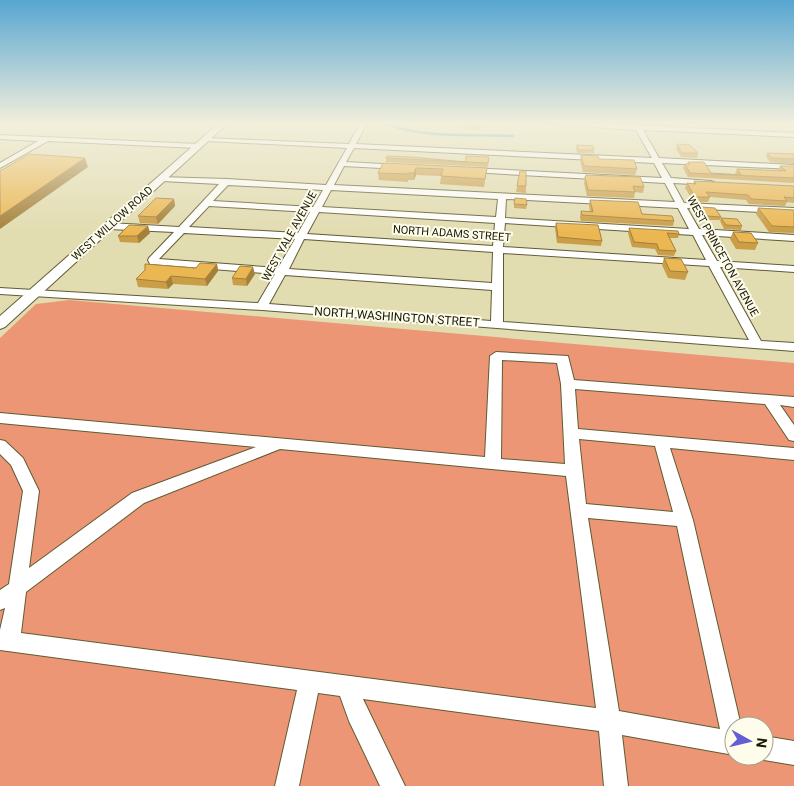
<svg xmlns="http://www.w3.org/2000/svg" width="794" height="786" font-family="Roboto,sans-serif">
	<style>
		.green { fill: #ec9676; fill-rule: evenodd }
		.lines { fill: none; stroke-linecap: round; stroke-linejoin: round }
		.stream { stroke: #1f91af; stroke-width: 2.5 }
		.minor-casing { stroke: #605b34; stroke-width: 2 }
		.major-casing { stroke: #605b34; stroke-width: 2 }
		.minor { fill: #fff; fill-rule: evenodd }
		.major { fill: #fff; fill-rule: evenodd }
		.wall { fill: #ca9d47 }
		.shaded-wall { fill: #a4803a }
		.building { fill: #ebb753; stroke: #a4803a }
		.labels { text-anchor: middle; stroke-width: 4; stroke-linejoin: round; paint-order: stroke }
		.far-street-label { font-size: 11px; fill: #191707; stroke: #fefceb }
		.street-label { font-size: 12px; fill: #191707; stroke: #fefceb }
	</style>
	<rect width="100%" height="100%" fill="#e2dcb1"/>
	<path class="green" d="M69,300L794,363V786H0V338L36,304ZM734,726H764V756H734Z"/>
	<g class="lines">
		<path class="stream" d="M384,123C424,139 470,134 513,136"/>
		<g class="minor-casing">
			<g id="minor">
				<path d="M360,123H367L356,144L652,158L636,130L536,123H590L794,133V137L643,130L659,158L794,165V169L662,163L671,178L711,181L715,183L711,185L673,183L684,203L794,208V214L687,208L699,229L794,235V241L702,235L717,261L794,266V272L720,267L761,341L794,343V351L262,310L0,294V288L258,303L275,274L150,264L148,260L149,258L174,232L109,229L104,226L109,223L179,227L219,184L162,181L158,179L159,177L227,179L326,185L347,148L207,141L203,139L205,138L349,144ZM354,148L654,163L662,178L470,168L466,170L470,172L665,183L675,202L334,185L344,166L399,169L403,167L399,165L346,162ZM228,185L323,190L313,207L213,201ZM331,190L498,199L496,217L322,207ZM506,199L678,208L689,229L505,218ZM209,206L310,212L298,233L189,227ZM319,212L495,223L493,246L307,234ZM505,223L693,235L706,260L503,247ZM184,233L295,239L278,268L159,259ZM304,239L493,252L492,283L289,269ZM503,253L709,266L749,340L503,322ZM285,275L492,290L491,321L269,304Z"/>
				<polygon points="0,135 198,144 202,146 198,148 48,141 0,168 0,163 38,141 0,139"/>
				<path d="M496,352L568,356L574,380L794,397V407L780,405L794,425V441L789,440L765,404L575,389L578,429L794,448V460L670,448L693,520L741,726H734V755L622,735L628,786H604L599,731L363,699L405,786H380L349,721L340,696L318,693L299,786H275L297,690L0,650V630L5,608L0,610V590L9,584L23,491L11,465L0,454V440L5,441L23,458L39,491L29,568L132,493L256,447L0,423V413L485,457L490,356ZM502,360L557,363L561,384L565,464L501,459ZM579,439L655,446L673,512L586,504ZM280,449L566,476L596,708L21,633L26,592L144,503ZM588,518L677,526L720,729L619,711Z"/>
				<polygon points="764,736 794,741 794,765 764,760 756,756 764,756"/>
			</g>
		</g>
		<g class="major-casing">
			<polygon id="major" points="219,123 228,123 5,327 0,329 0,316"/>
		</g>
		<use href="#minor" class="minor"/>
		<use href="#major" class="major"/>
	</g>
	<g class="wall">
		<polygon points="462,123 490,123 490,127 482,127 476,130 462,129"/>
		<polygon points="677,144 698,153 697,158 681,157 676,149"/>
		<polygon points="577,145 594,150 594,153 577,153 576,148"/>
		<polygon points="767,153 794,154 794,164 770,162 766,157"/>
		<polygon points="581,155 599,159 637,169 635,175 583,172 580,161"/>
		<polygon points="489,157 488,167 386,162 386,158 466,162"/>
		<polygon points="688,162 711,173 736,174 735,174 737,169 779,171 778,170 780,166 794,166 794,183 688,177 683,168 685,164 687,164"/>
		<polygon points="383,163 487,168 484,187 440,184 441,176 416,175 414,180 408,180 408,182 379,180 378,173"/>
		<polygon points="520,171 526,186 526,193 516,192"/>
		<polygon points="586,175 644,187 643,193 635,192 634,198 587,196 584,183"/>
		<polygon points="694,181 794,186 794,203 787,202 785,206 749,204 746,200 710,197 708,202 694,202 685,188 687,183 693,184"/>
		<polygon points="174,199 175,206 158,224 140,223 138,216"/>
		<polygon points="590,200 642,214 674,221 673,226 581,221 580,217 581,211 590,212 589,205"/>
		<polygon points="514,204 527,205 526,209 514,208"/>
		<polygon points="701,207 721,217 720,220 706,220 700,211"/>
		<polygon points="758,208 794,210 794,233 769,232 756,214"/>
		<polygon points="721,218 742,226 741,230 724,229 720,221"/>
		<polygon points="556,223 602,241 601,246 557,243 555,228"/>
		<polygon points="148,226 150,233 139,243 120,242 118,236"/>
		<polygon points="629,228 679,234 678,238 670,238 676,251 674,256 658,255 655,249 632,247 628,233"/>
		<polygon points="733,232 758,243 755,250 736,249 730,239"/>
		<polygon points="664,258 688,272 685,280 668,278 662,265"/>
		<polygon points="217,264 218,271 207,286 173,284 168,289 138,287 136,279"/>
		<polygon points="255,274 247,286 233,285 232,278"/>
	</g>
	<g class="shaded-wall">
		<polygon points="482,123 482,127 476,130 476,126"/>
		<polygon points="85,158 88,167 0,229 0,216"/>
		<polygon points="416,168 416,175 414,180 414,173"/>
		<polygon points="174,199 175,206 158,224 156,217"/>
		<polygon points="148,226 150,233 139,243 137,236"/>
		<polygon points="217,264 218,271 207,286 205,279"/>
		<polygon points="253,267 255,274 247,286 246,279"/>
		<polygon points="171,276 173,284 168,289 166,282"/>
	</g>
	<g class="building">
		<polygon points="462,123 481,123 476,126 462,125"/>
		<polygon points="677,144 690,145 698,153 682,153"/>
		<polygon points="577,145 593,146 594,150 578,150"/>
		<polygon points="767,153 794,154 794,159 772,158"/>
		<polygon points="29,154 85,158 0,216 0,171"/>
		<polygon points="581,155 598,156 599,159 634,160 637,169 584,166"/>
		<polygon points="387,156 411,157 466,162 466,156 489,157 488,163 386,158"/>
		<polygon points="688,162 704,162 711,173 741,175 737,169 786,171 780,166 794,166 794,178 690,173 685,164 690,164"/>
		<polygon points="383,163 487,168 485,179 441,176 443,169 416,168 414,173 408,173 408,174 378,173"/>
		<polygon points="520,171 526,171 526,186 517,186"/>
		<polygon points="586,175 640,177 644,187 633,186 635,192 588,190 585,177"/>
		<polygon points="694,181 794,186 794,198 784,197 787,201 751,199 748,195 706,192 710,197 695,197 687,183 696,184"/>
		<polygon points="156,198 174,199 156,217 138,216"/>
		<polygon points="515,198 526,199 527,205 514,204"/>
		<polygon points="590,200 638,202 642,214 672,216 674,221 582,215 581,211 593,212"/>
		<polygon points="701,207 715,208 721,217 707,216"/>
		<polygon points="758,208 794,210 794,227 772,226"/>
		<polygon points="721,218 737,219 742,226 726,225"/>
		<polygon points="556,223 598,225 602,241 558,237"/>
		<polygon points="129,225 148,226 137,236 118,236"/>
		<polygon points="629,228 678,231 679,234 667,233 676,251 659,250 657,244 634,242"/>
		<polygon points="733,232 751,233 758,243 739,242"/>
		<polygon points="664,258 681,259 688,272 670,271"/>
		<polygon points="200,263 217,264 205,279 171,276 166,282 136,279 145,270 145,264 196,268"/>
		<polygon points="240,266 253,267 246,279 232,278"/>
	</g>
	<linearGradient id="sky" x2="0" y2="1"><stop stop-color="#57a6d1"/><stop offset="0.53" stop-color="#f2efdc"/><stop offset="1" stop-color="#f2efdc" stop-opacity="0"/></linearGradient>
	<rect width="794" height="233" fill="url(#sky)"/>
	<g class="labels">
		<g class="far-street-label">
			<text transform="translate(112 223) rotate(-42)" y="4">WEST WILLOW ROAD</text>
			<text transform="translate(452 233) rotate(4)" y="4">NORTH ADAMS STREET</text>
			<text transform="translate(289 236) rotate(-61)" y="4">WEST YALE AVENUE</text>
			<text transform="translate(723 256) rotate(61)" y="4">WEST PRINCETON AVENUE</text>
		</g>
		<g class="street-label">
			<text transform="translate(397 317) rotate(4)" y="4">NORTH WASHINGTON STREET</text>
		</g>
	</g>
	<g transform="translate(749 741) rotate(98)"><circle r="24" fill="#fefceb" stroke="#a2a090"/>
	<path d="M0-4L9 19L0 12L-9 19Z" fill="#635dd6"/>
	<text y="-8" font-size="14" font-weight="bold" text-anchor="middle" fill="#191707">N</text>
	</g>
</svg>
